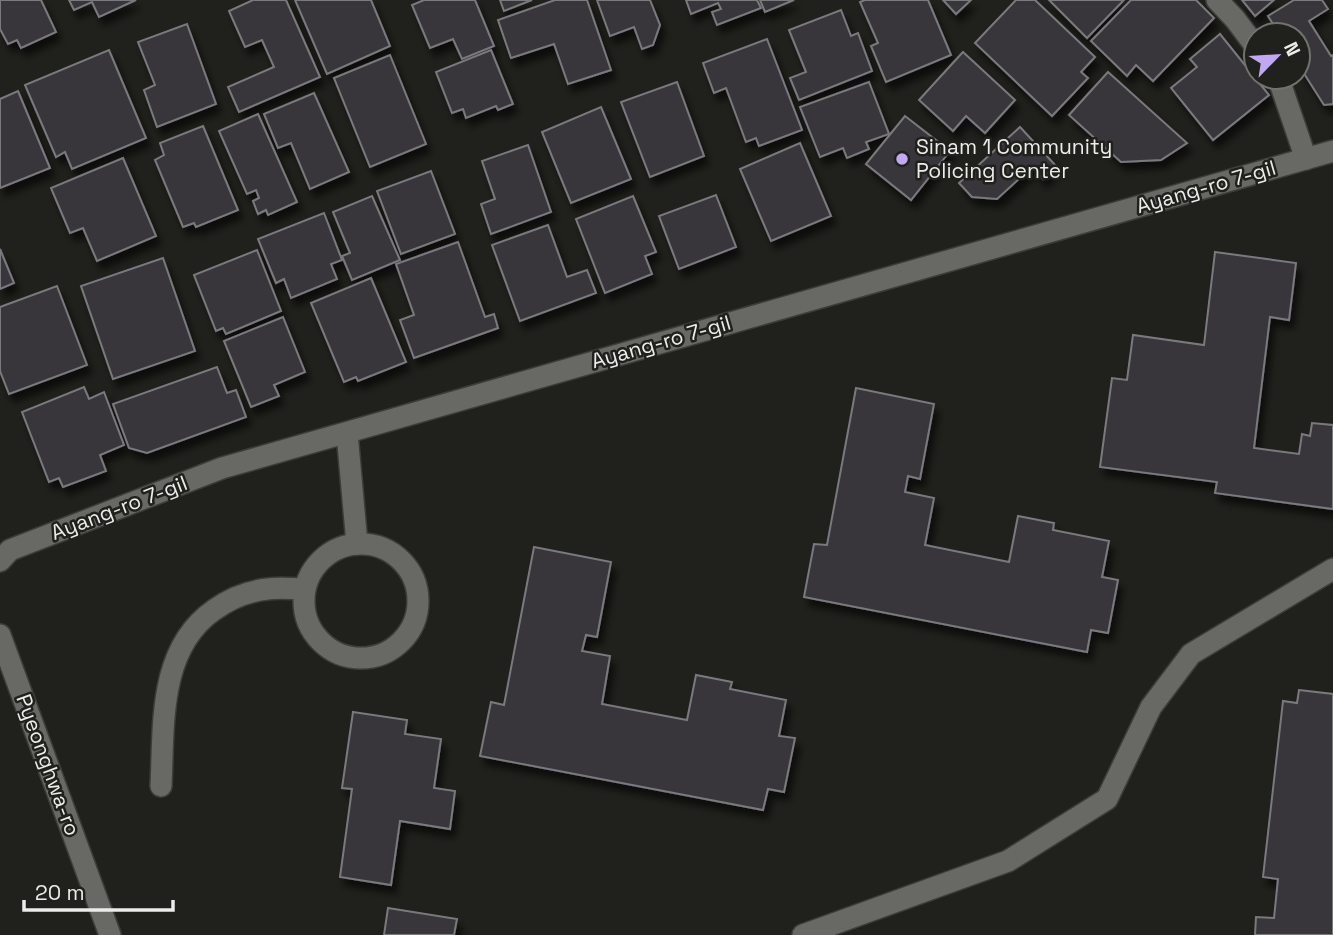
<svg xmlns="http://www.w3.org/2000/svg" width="1333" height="935" font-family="'Space Grotesk',sans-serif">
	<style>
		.building { fill: #37363a; stroke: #7a797e; stroke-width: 2; filter: url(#shadow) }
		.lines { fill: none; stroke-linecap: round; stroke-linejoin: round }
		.lane-casing { stroke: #3c3c39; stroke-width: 24 }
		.street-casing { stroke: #3c3c39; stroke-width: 24 }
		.lane { stroke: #686964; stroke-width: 21 }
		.street { stroke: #686964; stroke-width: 21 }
		.poi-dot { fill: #c0a8f3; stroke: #20201c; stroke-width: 2.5 }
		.labels { text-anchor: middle; stroke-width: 5; stroke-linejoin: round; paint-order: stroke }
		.poi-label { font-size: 21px; fill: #ecedea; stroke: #20201c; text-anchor: start }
		.street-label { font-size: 21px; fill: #ecedea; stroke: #20201c }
	</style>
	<defs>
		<filter id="shadow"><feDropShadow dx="4.5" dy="8" stdDeviation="3.5" flood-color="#0009"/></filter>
	</defs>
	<rect width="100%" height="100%" fill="#20201c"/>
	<g class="building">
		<polygon points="0,0 41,0 56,32 21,48 17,40 8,44 0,29"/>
		<polygon points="69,0 136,0 99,17 92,2 74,10"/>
		<polygon points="253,0 286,0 320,77 239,112 228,87 274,67 262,40 245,47 229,11"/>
		<polygon points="295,0 371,0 390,46 327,74"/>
		<polygon points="424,0 475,0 494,46 462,59 453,39 430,48 412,5"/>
		<polygon points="500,0 532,0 504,11"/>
		<polygon points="555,0 587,0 611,70 568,84 554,44 511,58 498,20"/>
		<polygon points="597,0 650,0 660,25 653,45 642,49 634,27 610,36"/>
		<polygon points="686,0 757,0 761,8 717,25 712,12 721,9 718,3 691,14"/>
		<polygon points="760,0 794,0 765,12"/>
		<polygon points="865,0 928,0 951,55 886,82 871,46 878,43 860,2"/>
		<polygon points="943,0 971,0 956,14"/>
		<polygon points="1016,0 1035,0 1095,57 1081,72 1088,78 1052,116 975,43"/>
		<polygon points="1049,0 1124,0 1087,38"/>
		<polygon points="1131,0 1196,0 1214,18 1153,81 1136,65 1127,76 1091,41"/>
		<polygon points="1242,0 1274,0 1255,16"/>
		<polygon points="1294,0 1322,0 1328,9 1309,21 1331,56 1333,55 1333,104 1324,105 1298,64 1298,35 1280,35 1268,16"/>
		<polygon points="841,10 851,36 858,33 872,71 799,100 790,78 806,72 789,30"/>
		<polygon points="187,24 216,104 157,127 144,90 155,85 138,42"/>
		<polygon points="1220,34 1269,95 1213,140 1171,88 1197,67 1190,59"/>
		<polygon points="767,39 802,130 759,146 756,138 746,142 726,88 714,93 703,63"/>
		<polygon points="109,50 146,138 72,169 65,152 56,157 25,85"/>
		<polygon points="491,50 513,104 498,110 496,106 466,118 463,109 452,113 436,72"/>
		<polygon points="963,52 1015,100 985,133 966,116 953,131 919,100"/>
		<polygon points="390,55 426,144 370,167 334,78"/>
		<polygon points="1108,72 1187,143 1161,160 1121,162 1069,115"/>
		<polygon points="677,82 704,156 650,177 621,102"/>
		<polygon points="869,82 889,134 866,142 869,149 847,158 843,148 820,157 800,107"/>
		<polygon points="18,91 50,168 0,188 0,99"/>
		<polygon points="314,93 349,172 310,189 291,143 278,148 264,114"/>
		<polygon points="601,107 631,179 571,203 542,132"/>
		<polygon points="258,114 297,202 268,215 266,210 258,214 253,201 259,198 256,190 247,194 219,131"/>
		<polygon points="905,116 950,151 911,200 866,164"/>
		<polygon points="203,126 238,210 196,227 194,223 183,227 155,160 164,155 160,143"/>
		<polygon points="1020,127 1056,166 1043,179 1032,167 997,199 972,197 959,183"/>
		<polygon points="800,143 831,216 771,241 740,169"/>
		<polygon points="528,145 551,212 491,234 481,204 495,199 482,161"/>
		<polygon points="123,158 156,236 97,261 83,228 70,233 51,188"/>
		<polygon points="431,171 455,234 401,254 377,191"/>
		<polygon points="716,195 736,247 679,269 659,216"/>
		<polygon points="372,196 400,260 352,280 342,256 350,253 333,212"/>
		<polygon points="633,196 656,252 645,256 652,274 605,293 576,219"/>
		<polygon points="324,213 342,260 331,264 337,279 291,298 284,279 276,283 258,239"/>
		<polygon points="548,225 567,277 587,270 596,293 520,321 492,245"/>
		<polygon points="458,242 485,317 494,314 498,328 414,358 400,320 414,315 396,264"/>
		<polygon points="0,249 14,283 0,289"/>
		<polygon points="257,250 281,311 226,334 223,328 216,331 194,275"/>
		<polygon points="1215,252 1296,263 1289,320 1270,317 1254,448 1299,454 1302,434 1310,436 1312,423 1333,425 1333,509 1215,493 1217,482 1100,467 1112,378 1127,380 1133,335 1204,345"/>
		<polygon points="163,258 195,351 113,379 81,286"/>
		<polygon points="371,278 406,362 358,381 356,377 344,382 311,303"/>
		<polygon points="57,286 87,365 9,394 0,371 0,307"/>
		<polygon points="283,317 305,372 274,385 279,396 251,407 224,341"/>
		<polygon points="217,367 227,393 236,390 246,417 147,453 129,448 113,404"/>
		<polygon points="84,387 89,399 104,392 124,445 100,455 106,471 63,487 59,478 49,482 22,412"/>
		<polygon points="856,388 934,404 920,479 908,476 905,492 934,498 925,545 1009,562 1018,516 1054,523 1053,530 1109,541 1102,577 1118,580 1108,633 1091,630 1087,652 804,597 814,544 827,545"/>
		<polygon points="534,547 611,562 597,637 586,635 582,651 610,656 602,704 687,720 696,675 732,682 730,689 786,700 779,736 795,738 784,792 768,789 763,810 480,756 491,702 504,705"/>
		<polygon points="1299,690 1333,694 1333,935 1255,935 1256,917 1274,918 1278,879 1263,877 1283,701 1297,703"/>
		<polygon points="353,712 407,720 405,734 441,739 434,788 455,791 450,829 400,821 391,885 340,877 352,789 342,788"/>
		<polygon points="388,908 457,919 454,935 384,935"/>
	</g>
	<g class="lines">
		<g class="lane-casing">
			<g id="lane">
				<polyline points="1217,0 1235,19 1256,47"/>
				<polyline points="1278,77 1306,159"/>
			</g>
		</g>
		<g class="street-casing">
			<g id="street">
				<polyline points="347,433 357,544"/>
				<circle cx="361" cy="601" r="57"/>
				<polyline points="0,561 10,550 222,468 1333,151"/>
				<polyline points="0,635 110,935"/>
				<path d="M161,786C164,725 158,649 214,610C229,599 248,591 268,589C280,587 293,589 305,589"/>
				<polyline points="803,935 1008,861 1107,799 1151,707 1191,654 1333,569"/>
			</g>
		</g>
		<use href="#lane" class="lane"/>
		<use href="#street" class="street"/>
	</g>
	<circle class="poi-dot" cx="902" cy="159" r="7"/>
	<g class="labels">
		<g class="poi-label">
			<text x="916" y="154">Sinam 1 Community<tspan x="916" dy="24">Policing Center</tspan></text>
		</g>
		<g class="street-label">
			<text transform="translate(1206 187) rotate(-16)" y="7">Ayang-ro 7-gil</text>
			<text transform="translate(661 342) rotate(-16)" y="7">Ayang-ro 7-gil</text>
			<text transform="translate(119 508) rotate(-21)" y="7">Ayang-ro 7-gil</text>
			<text transform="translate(48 765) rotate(70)" y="7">Pyeonghwa-ro</text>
		</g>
	</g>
	<g transform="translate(1277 56) rotate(65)"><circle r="33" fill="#20201c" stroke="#72726e" stroke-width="2"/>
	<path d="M0-5L12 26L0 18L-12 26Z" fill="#c0a8f3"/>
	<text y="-10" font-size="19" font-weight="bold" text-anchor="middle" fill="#ecedea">N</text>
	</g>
	<path d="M24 900v10h149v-10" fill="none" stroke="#ecedea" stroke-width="3.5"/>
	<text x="35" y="900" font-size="21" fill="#ecedea" stroke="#20201c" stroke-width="5" paint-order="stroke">20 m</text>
</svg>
